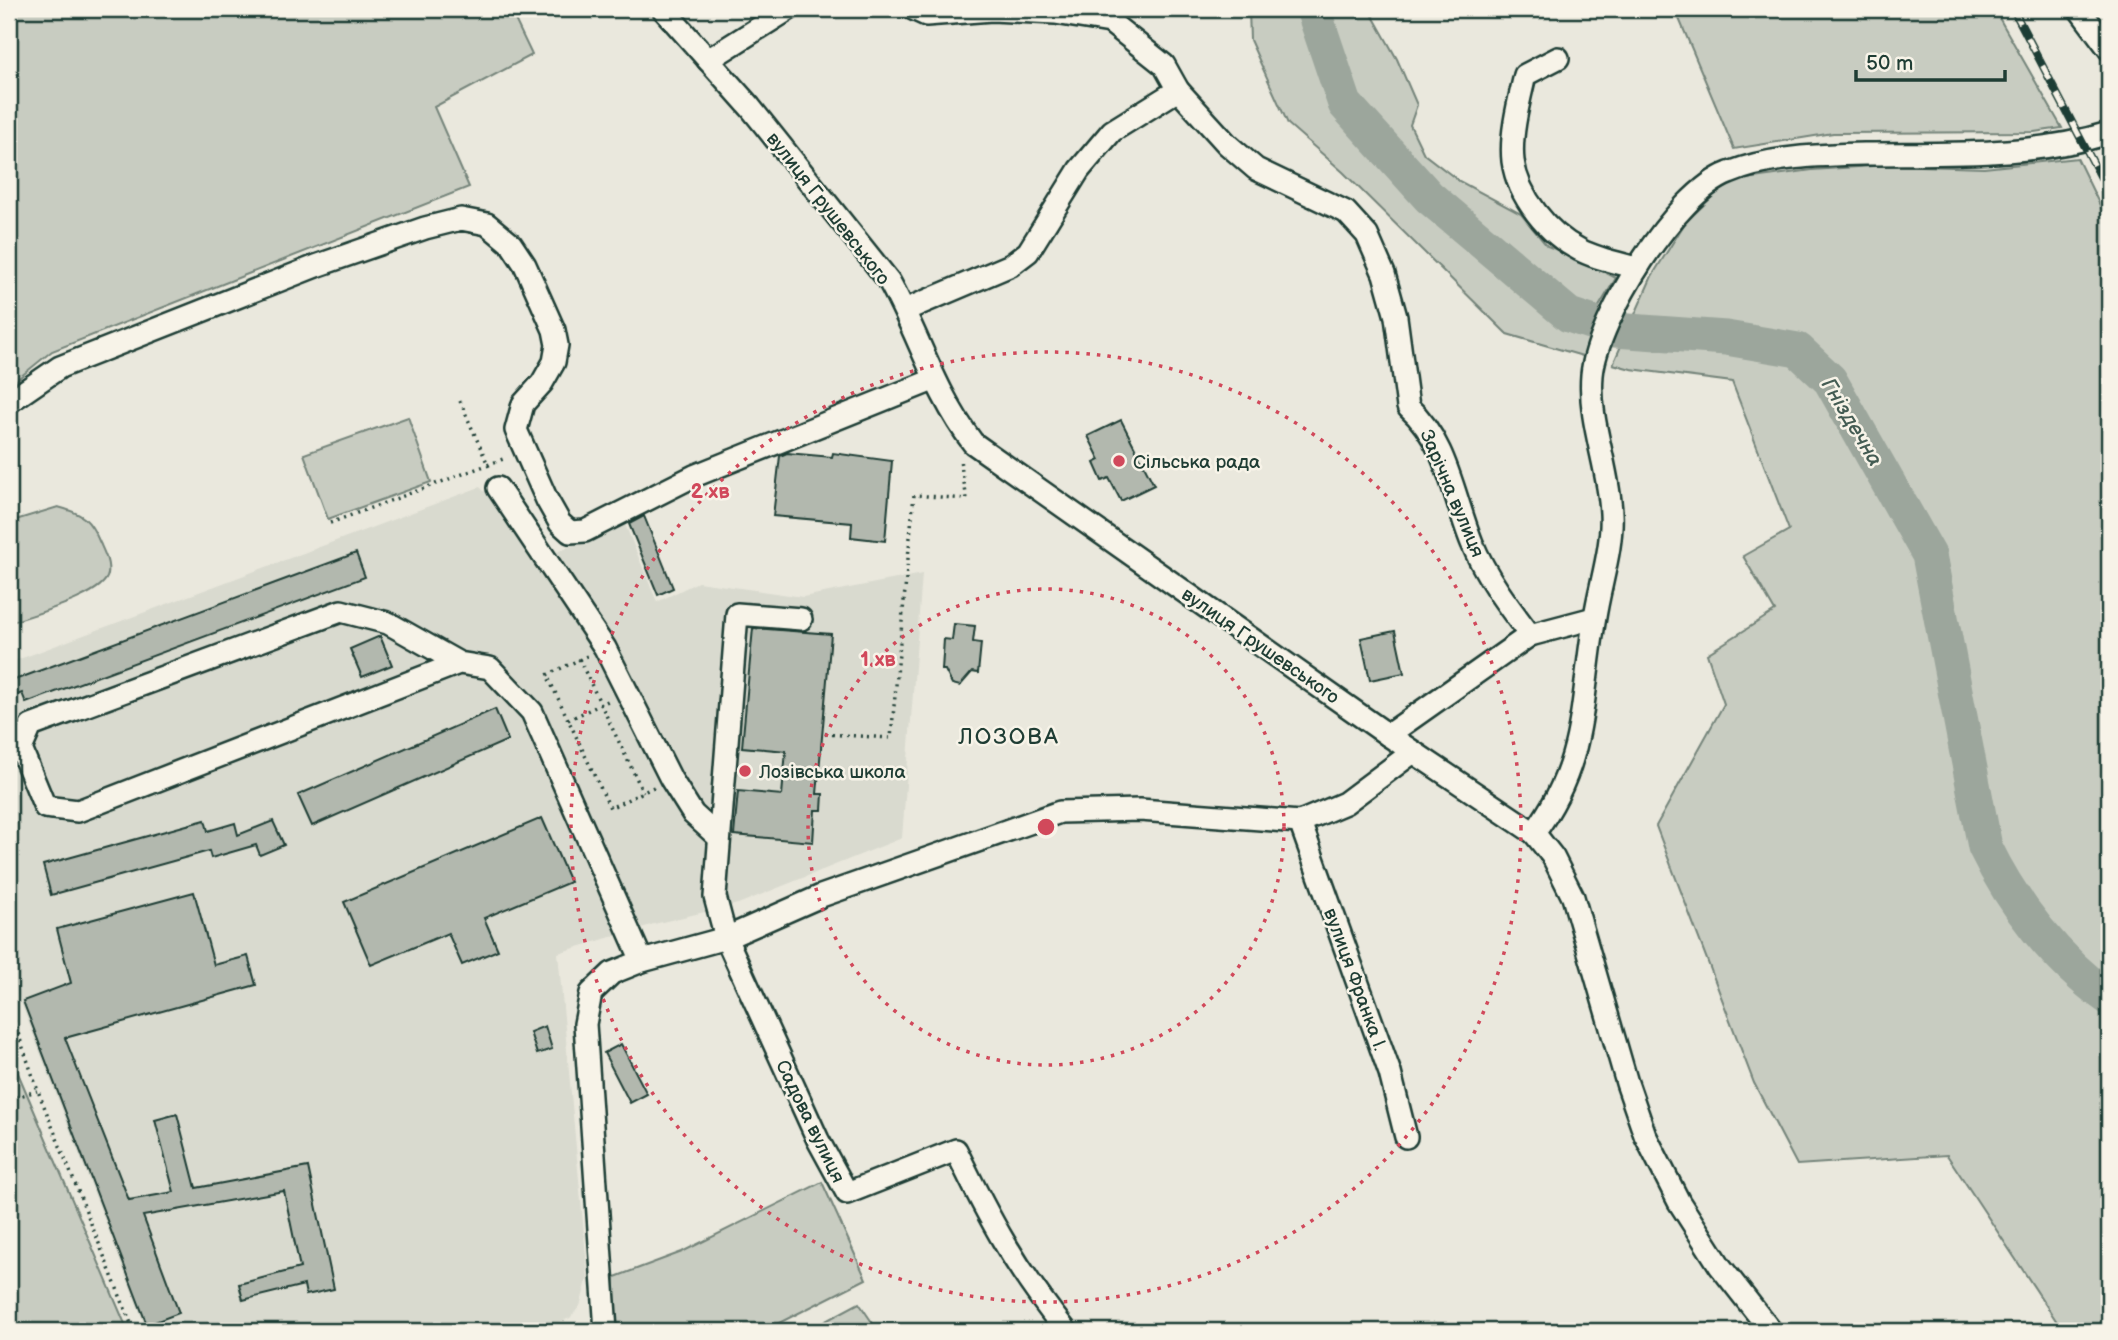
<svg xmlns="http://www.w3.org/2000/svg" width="2118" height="1340" font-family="'Balsamiq Sans',sans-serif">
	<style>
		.built { fill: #d9dacf }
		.green { fill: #c8ccc1; stroke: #74847a; stroke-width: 2 }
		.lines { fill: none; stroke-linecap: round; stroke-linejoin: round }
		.river { stroke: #9ca69c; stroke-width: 35 }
		.building { fill: #b2b8ae; stroke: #1f3d34; stroke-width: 2 }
		.minor-casing { stroke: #1f3d34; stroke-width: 26 }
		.path { stroke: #1f3d34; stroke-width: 3.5; stroke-dasharray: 2 5; stroke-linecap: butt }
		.minor { stroke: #f7f3e8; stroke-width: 21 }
		.rail-casing { stroke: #1f3d34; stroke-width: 8 }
		.rail { stroke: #f7f3e8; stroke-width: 5; stroke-dasharray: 16; stroke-linecap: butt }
		.ring { fill: none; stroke: #d1495b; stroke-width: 3.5; stroke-dasharray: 3.5 7 }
		.poi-dot { fill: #d1495b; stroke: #f7f3e8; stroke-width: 2.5 }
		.labels { text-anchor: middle; stroke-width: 5; stroke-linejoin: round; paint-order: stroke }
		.street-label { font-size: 19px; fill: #1f3d34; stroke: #f7f3e8 }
		.poi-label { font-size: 19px; fill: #1f3d34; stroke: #f7f3e8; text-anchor: start }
		.water-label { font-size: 21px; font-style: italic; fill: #445c53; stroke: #f7f3e8 }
		.quarter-label { font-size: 23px; letter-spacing: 2px; fill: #1f3d34; stroke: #f7f3e8 }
		.centre { fill: #d1495b; stroke: #f7f3e8; stroke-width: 3.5 }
		.ring-label { font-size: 21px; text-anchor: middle; font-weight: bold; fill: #d1495b; stroke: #f7f3e8; stroke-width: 5; stroke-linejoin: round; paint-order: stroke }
	</style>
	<rect width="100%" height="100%" fill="#eae8dd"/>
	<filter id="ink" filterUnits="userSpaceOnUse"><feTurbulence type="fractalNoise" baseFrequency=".0143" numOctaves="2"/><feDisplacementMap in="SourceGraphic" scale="14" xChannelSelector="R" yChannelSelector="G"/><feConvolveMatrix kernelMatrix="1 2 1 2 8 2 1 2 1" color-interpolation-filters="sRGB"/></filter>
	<g filter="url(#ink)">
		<polygon class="built" points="480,487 496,504 532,563 624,522 657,602 698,582 803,597 922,574 902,838 738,904 654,924 558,953 588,1277 580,1306 570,1318 537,1331 147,1331 18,995 9,944 9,663"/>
		<g class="green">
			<polygon points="9,9 510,9 532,55 434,107 469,187 52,351 9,386"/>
			<polygon points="1249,9 1369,9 1397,59 1417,105 1410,125 1424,154 1459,181 1521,214 1547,246 1578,258 1616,278 1597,310 1586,357 1507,334 1343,172 1288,124 1250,40"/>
			<polygon points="1675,9 1994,9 2062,128 2034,132 1833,133 1734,149"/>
			<polygon points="2077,158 2109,224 2109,1331 2063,1331 1947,1155 1797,1165 1754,1083 1656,826 1724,704 1707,654 1775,611 1743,556 1789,530 1732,382 1631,369 1613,364 1652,276 1685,223 1715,194 1739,180 1812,170 1888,165 1984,168"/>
			<polygon points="408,417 431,482 328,519 304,454"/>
			<path d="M58,507C82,513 90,519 100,543C104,552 110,563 108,574C105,596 30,615 9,623V522Z"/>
			<polygon points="9,1052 128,1331 9,1331"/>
			<polygon points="822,1182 866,1279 773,1326 775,1331 613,1331 615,1277 682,1252"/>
			<polygon points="859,1303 878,1331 807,1331"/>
		</g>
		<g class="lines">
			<path class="river" d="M1313,9L1345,104L1429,197L1569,315L1615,330L1726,338L1798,350L1830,380L1929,555L1985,847C2013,905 2057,961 2109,998"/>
		</g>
		<g class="building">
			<polygon points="1121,420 1154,485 1121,501 1109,478 1102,481 1094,463 1100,460 1088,436"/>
			<polygon points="787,453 832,457 833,453 892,461 885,541 851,537 852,523 773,516 780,456"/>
			<polygon points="644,516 673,588 658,595 629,524"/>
			<polygon points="356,553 365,577 26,703 22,693 9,698 9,682"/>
			<polygon points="954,624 975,626 973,642 981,643 978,673 972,672 960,686 952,684 945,670 942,670 944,639 952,640"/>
			<polygon points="753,628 831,634 817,794 823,794 822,810 815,810 813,842 734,835 738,791 782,795 786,751 742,747"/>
			<polygon points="1395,631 1404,673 1370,680 1361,638"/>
			<polygon points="380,636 392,665 362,677 350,649"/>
			<polygon points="495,709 508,740 312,826 298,795"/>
			<polygon points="542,818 570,882 484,918 498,950 462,965 448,933 371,965 344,902"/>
			<polygon points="205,820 208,831 235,823 238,835 273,821 284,845 260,855 256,845 211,858 209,851 51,895 43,865"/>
			<polygon points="194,892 214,965 248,956 256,985 65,1038 129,1200 174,1192 155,1120 177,1114 196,1188 308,1167 334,1289 306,1295 304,1285 243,1300 239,1284 300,1268 284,1191 143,1216 179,1313 147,1325 23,1001 71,983 57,929"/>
			<polygon points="545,1026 552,1049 537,1054 530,1032"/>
			<polygon points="621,1044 647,1094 630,1103 604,1053"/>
		</g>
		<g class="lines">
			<g class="minor-casing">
				<g id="minor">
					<path d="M663,9L750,107L889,281C919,335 935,393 973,443L1388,735L1534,833L1553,857L1573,897L1627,1083L1645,1135L1679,1202L1720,1266L1771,1331"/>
					<path d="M913,9L926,15L992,10L1055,13L1110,22L1164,65L1178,90L1227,144L1256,169L1346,212L1367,235L1384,274L1396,317L1408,407C1447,442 1453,496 1472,543C1486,577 1508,606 1530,635L1594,618"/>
					<polyline points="2079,9 2109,49"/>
					<path d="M1558,58L1525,75C1519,101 1510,135 1513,161C1518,197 1548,234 1580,250C1597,259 1618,263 1637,268"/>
					<polyline points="708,60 789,9"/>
					<polyline points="905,310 1011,265 1028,252 1079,170 1112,131 1178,90"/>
					<polyline points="9,402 60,367 316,266 425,228 461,219 487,224 511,244 525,265 554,330 557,345 554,362 542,383 523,404 516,430 547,500 560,523 570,532 585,531 694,476 933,380"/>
					<polyline points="498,488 605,648 671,779 693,814 717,836"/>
					<path d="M801,619L737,614L715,897L726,938L818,1140L847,1193L956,1150C990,1221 1017,1270 1066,1331"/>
					<polyline points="459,663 388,623 341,611 31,726 21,749 45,807 78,811 459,663 490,668 532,712 642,961"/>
					<polyline points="1388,735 1530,635"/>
					<polyline points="1300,822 1390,1073 1406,1137"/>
					<path d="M1534,833C1588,761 1580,701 1595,617C1600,584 1613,547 1611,513C1609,467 1588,421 1592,375C1597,319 1675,193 1729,173C1770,156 1822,155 1866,154C1948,153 2030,157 2109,133"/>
					<polyline points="606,1331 585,1024 591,993 612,973 642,961 726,938 821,896 1060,812 1140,810 1300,822 1345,803 1413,752"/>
				</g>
			</g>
			<g class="path">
				<polyline points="460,401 489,467"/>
				<polyline points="330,523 506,458"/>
				<polyline points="587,656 547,675 610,808 654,787"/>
				<polyline points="579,659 643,792"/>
				<polyline points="568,720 610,700"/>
				<polyline points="825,734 891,738 914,495 967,499 960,460"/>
				<polyline points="9,1007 38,1091 134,1331"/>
				<polyline points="9,1099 37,1091"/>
			</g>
			<use href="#minor" class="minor"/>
			<g class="rail-casing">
				<polyline id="rail" points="2013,9 2109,193"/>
			</g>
			<use href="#rail" class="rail"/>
		</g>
	</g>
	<g class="ring">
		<circle cx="1046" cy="827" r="238"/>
		<circle cx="1046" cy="827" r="475"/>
	</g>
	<g class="poi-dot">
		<circle cx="1119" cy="461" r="7"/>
		<circle cx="745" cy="771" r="7"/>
	</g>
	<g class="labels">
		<g class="street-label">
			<text transform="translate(829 208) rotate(52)" y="7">вулиця Грушевського</text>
			<text transform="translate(1453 493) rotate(67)" y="7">Зарічна вулиця</text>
			<text transform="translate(1261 645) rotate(35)" y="7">вулиця Грушевського</text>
			<text transform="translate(1356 979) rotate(70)" y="7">вулиця Франка І.</text>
			<text transform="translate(811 1121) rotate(64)" y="7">Садова вулиця</text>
		</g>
		<g class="poi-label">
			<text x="1133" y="468">Сільська рада</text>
			<text x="759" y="778">Лозівська школа</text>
		</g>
		<g class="water-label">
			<text transform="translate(1852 422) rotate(59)" y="7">Гніздечна</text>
		</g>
		<g class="quarter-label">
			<text x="1009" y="744">ЛОЗОВА</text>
		</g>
	</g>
	<circle cx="1046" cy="827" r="10" class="centre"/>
	<g class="ring-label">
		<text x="710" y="498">2 хв</text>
		<text x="878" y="666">1 хв</text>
	</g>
	<rect width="2118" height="1340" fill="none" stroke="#f7f3e8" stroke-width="35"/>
	<rect x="18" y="18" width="2083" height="1305" fill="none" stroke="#1f3d34" stroke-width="2.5" filter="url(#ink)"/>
	<path d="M1856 70v10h149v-10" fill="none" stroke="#1f3d34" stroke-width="3.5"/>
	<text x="1866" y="70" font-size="21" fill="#1f3d34" stroke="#f7f3e8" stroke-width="5" paint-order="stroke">50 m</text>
</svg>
